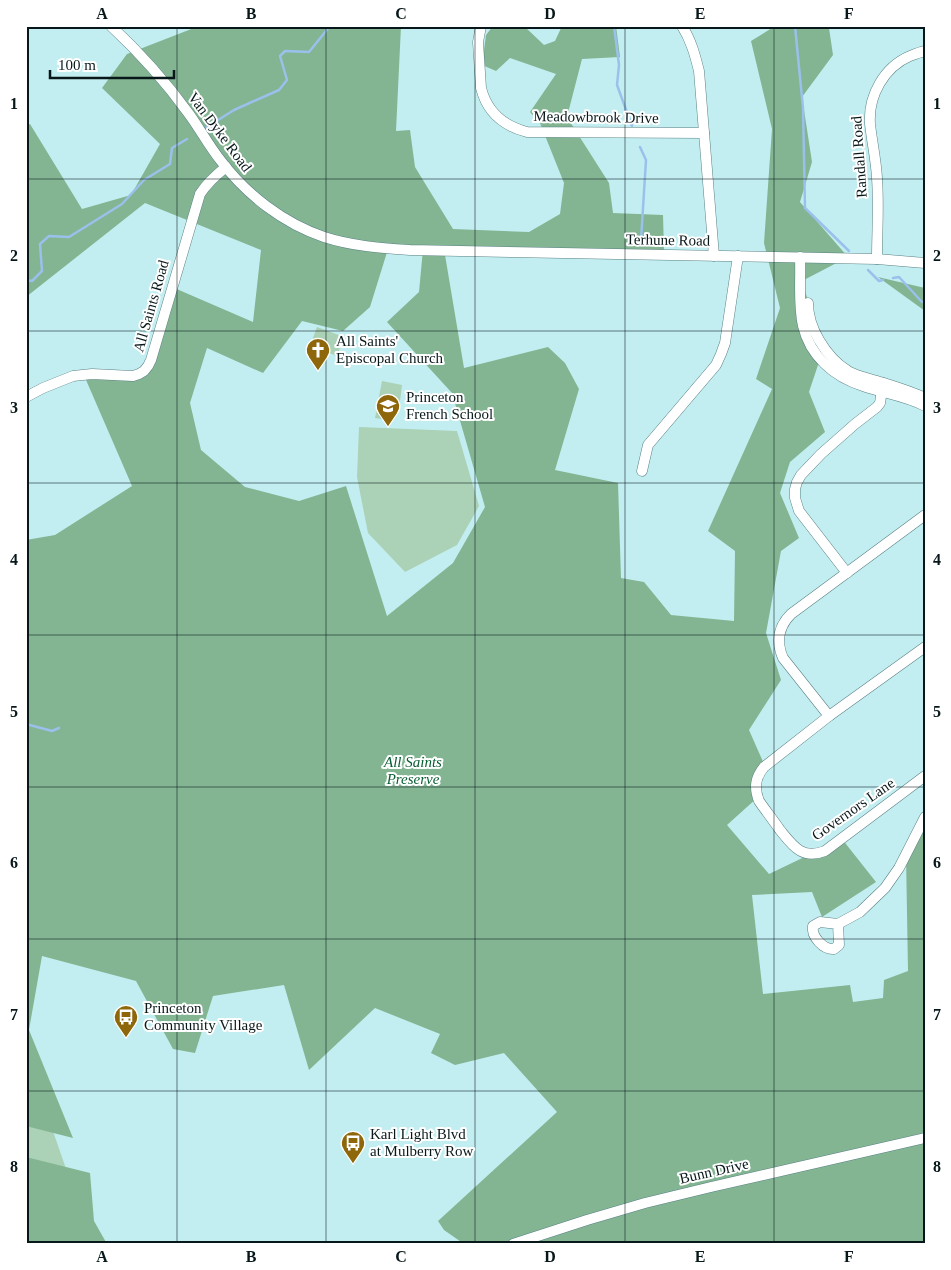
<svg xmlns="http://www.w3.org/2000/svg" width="951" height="1270" font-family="Georgia,serif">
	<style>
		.green { fill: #abd1b6 }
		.forest { fill: #83b592; fill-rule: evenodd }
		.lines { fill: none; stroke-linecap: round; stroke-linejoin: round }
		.stream { stroke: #9ac1eb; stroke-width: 2.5 }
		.minor-casing { stroke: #598184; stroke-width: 11 }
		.minor { stroke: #fff; stroke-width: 10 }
		.grid { fill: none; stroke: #08181a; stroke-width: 1; stroke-opacity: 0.55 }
		.labels { text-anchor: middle; stroke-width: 4; stroke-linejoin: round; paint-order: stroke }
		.street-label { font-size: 15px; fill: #08181a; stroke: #fff }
		.poi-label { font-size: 15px; fill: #08181a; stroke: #fff; text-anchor: start }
		.park-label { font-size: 15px; font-style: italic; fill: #095d32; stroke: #fff }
		.neatline { fill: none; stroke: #08181a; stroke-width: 2 }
		.grid-label { font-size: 16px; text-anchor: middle; font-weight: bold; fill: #08181a }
	</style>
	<rect width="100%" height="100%" fill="#c3eef1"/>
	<g class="green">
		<polygon points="317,327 344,337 337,356 310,346"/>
		<polygon points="382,381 402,385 399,409 391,408 389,420 375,418"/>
		<polygon points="359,427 457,431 479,506 457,545 405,572 368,533 357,477"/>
		<polygon points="26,1053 92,1244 26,1244"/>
	</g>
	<g class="forest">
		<path d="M199,26H401L396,131L410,130L415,167L453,229L529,232L560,214L564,183L540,123L530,112L556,74L510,58L496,71L482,65L486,35L493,26H524L544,45L555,41L562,26H616L620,57L582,59L567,117L609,183L613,213L663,215L664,252L444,249L464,368L548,347L565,363L579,389L555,470L618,483L621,578L644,582L671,615L734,621L735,551L708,531L772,389L756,379L780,308L764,243L772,129L751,41L775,26H830L829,28L833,55L802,97L812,162L800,202L848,257L802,281L823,350L809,392L825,432L790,462L780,493L799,538L781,551L766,633L781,680L749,730L764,764L757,798L727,825L769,874L842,839L876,882L822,917L812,892L752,895L763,994L850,985L853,1002L883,998L884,980L908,971L906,855L925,817V1244H464L444,1230L438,1221L557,1112L504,1053L455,1065L431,1053L440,1034L375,1008L309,1070L284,985L213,996L195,1053L173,1049L136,981L42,956L29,1030L73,1138L26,1126V540L55,535L132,486L83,373L142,374L172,287L253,322L261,250L145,203L26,297V125L30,124L82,209L131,195L160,144L102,88L127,54ZM388,249H423L419,292L387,322L452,393L485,507L453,563L387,616L346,486L299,501L245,487L201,450L190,403L207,348L263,373L302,321L343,331L370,307Z"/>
		<polygon points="878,277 925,288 925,311"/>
		<polygon points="26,1157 90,1173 94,1221 107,1244 26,1244"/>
	</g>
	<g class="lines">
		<g class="stream">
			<polyline points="614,26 619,65 617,85 632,126"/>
			<polyline points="795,26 803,108 805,208 849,251"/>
			<polyline points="207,127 234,110 279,90 287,80 280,56 285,51 309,52 330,26"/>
			<polyline points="640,147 646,160 641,240"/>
			<polyline points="868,270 879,281 883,280"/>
			<polyline points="893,278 899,277 922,302 925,302"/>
			<polyline points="26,280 32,281 42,271 40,244 49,236 69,237 122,204 144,180 170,164 172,148 187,139"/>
			<polyline points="26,724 52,731 59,728"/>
		</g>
		<g class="minor-casing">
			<g id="minor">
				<path d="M111,26C140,53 166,82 189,114C200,129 209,146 221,161C247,195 283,223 324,237C352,246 380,248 410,250L877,259L925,263"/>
				<path d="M481,26L478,42L481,88C487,112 504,126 527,132L704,133"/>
				<path d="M682,26C691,40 695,55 699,71L714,256"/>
				<path d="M800,257C801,280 798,304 803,326C810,356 834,377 863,386C883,393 906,396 925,406"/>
				<path d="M877,259C877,232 879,205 877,178C876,160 872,142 870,124C868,96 884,67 910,56C915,54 920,52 925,51"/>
				<path d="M808,303C808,316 812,328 819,340C826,352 835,363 848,371C857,376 867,378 877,381C893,386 910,391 925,398"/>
				<path d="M26,397L43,388L73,376L92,374L133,376L139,374L144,371L148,366L151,360L200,194C207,183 216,175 226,167"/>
				<polyline points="642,471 648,445 716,365 721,354 725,343 738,256"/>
				<polyline points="847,573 799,511 795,498 795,489 797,482 801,475 821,454 855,424 877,407 880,403 883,383"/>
				<path d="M925,647L829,716L764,767C755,778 754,788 759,801C766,811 773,820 780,830C793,846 802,860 825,851L925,776"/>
				<path d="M829,716L783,658C776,642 778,627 791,614L925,515"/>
				<path d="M838,924L839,945L834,949C824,950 811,937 813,926L820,922L838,924L860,912L885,888L899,868L925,817"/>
				<polyline points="513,1244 587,1220 645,1203 711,1187 925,1138"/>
			</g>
		</g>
		<use href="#minor" class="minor"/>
	</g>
	<path class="grid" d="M177,26V1244M326,26V1244M475,26V1244M625,26V1244M774,26V1244M26,179H925M26,331H925M26,483H925M26,635H925M26,787H925M26,939H925M26,1091H925"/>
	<defs>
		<g id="church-pin" transform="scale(1.25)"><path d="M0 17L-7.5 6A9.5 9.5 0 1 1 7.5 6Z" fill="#8e670b" stroke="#fff"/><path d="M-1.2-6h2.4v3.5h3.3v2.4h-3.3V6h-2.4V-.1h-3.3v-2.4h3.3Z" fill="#fff"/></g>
		<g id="school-pin" transform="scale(1.25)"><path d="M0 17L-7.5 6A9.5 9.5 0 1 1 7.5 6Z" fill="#8e670b" stroke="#fff"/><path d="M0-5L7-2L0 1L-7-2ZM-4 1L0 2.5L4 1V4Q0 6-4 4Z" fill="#fff"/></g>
		<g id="bus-pin" transform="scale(1.25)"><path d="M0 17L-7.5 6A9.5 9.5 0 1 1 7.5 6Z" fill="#8e670b" stroke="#fff"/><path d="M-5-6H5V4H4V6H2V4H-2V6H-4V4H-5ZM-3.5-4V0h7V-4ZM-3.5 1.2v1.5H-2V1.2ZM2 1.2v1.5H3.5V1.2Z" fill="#fff"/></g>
	</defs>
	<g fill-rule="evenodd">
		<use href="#church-pin" x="318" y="350"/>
		<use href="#school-pin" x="388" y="406"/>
		<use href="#bus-pin" x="126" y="1017"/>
		<use href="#bus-pin" x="353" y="1143"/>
	</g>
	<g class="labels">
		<g class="street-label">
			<text transform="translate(596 117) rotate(1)" y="5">Meadowbrook Drive</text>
			<text transform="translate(220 132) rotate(53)" y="5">Van Dyke Road</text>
			<text transform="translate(859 157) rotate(-94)" y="5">Randall Road</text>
			<text transform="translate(668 240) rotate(1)" y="5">Terhune Road</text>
			<text transform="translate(151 306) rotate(-74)" y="5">All Saints Road</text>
			<text transform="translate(853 809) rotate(-35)" y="5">Governors Lane</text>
			<text transform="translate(714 1171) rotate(-13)" y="5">Bunn Drive</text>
		</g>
		<g class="poi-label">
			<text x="336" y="346">All Saints'<tspan x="336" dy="17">Episcopal Church</tspan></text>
			<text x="406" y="402">Princeton<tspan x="406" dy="17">French School</tspan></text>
			<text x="144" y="1013">Princeton<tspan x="144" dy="17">Community Village</tspan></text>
			<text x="370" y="1139">Karl Light Blvd<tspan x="370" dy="17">at Mulberry Row</tspan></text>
		</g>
		<g class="park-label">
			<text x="413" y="767">All Saints<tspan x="413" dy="17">Preserve</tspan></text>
		</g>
	</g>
	<rect width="951" height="1270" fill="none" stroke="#ffffff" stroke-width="55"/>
	<path d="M50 70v8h124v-8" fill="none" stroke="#08181a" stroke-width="2.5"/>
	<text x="58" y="70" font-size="15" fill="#08181a" stroke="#ffffff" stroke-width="4" paint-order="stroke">100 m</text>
	<rect x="28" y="28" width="896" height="1214" class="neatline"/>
	<g class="grid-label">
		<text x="102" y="19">A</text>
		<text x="251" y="19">B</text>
		<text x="401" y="19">C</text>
		<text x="550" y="19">D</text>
		<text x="700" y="19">E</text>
		<text x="849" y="19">F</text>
		<text x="14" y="109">1</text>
		<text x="937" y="109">1</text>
		<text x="14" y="261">2</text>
		<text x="937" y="261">2</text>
		<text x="14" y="413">3</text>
		<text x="937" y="413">3</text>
		<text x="14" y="565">4</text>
		<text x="937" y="565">4</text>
		<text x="14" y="717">5</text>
		<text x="937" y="717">5</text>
		<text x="14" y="868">6</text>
		<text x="937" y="868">6</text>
		<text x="14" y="1020">7</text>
		<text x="937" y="1020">7</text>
		<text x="14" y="1172">8</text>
		<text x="937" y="1172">8</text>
		<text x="102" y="1262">A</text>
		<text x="251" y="1262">B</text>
		<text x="401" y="1262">C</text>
		<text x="550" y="1262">D</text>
		<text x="700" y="1262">E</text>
		<text x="849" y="1262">F</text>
	</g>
</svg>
